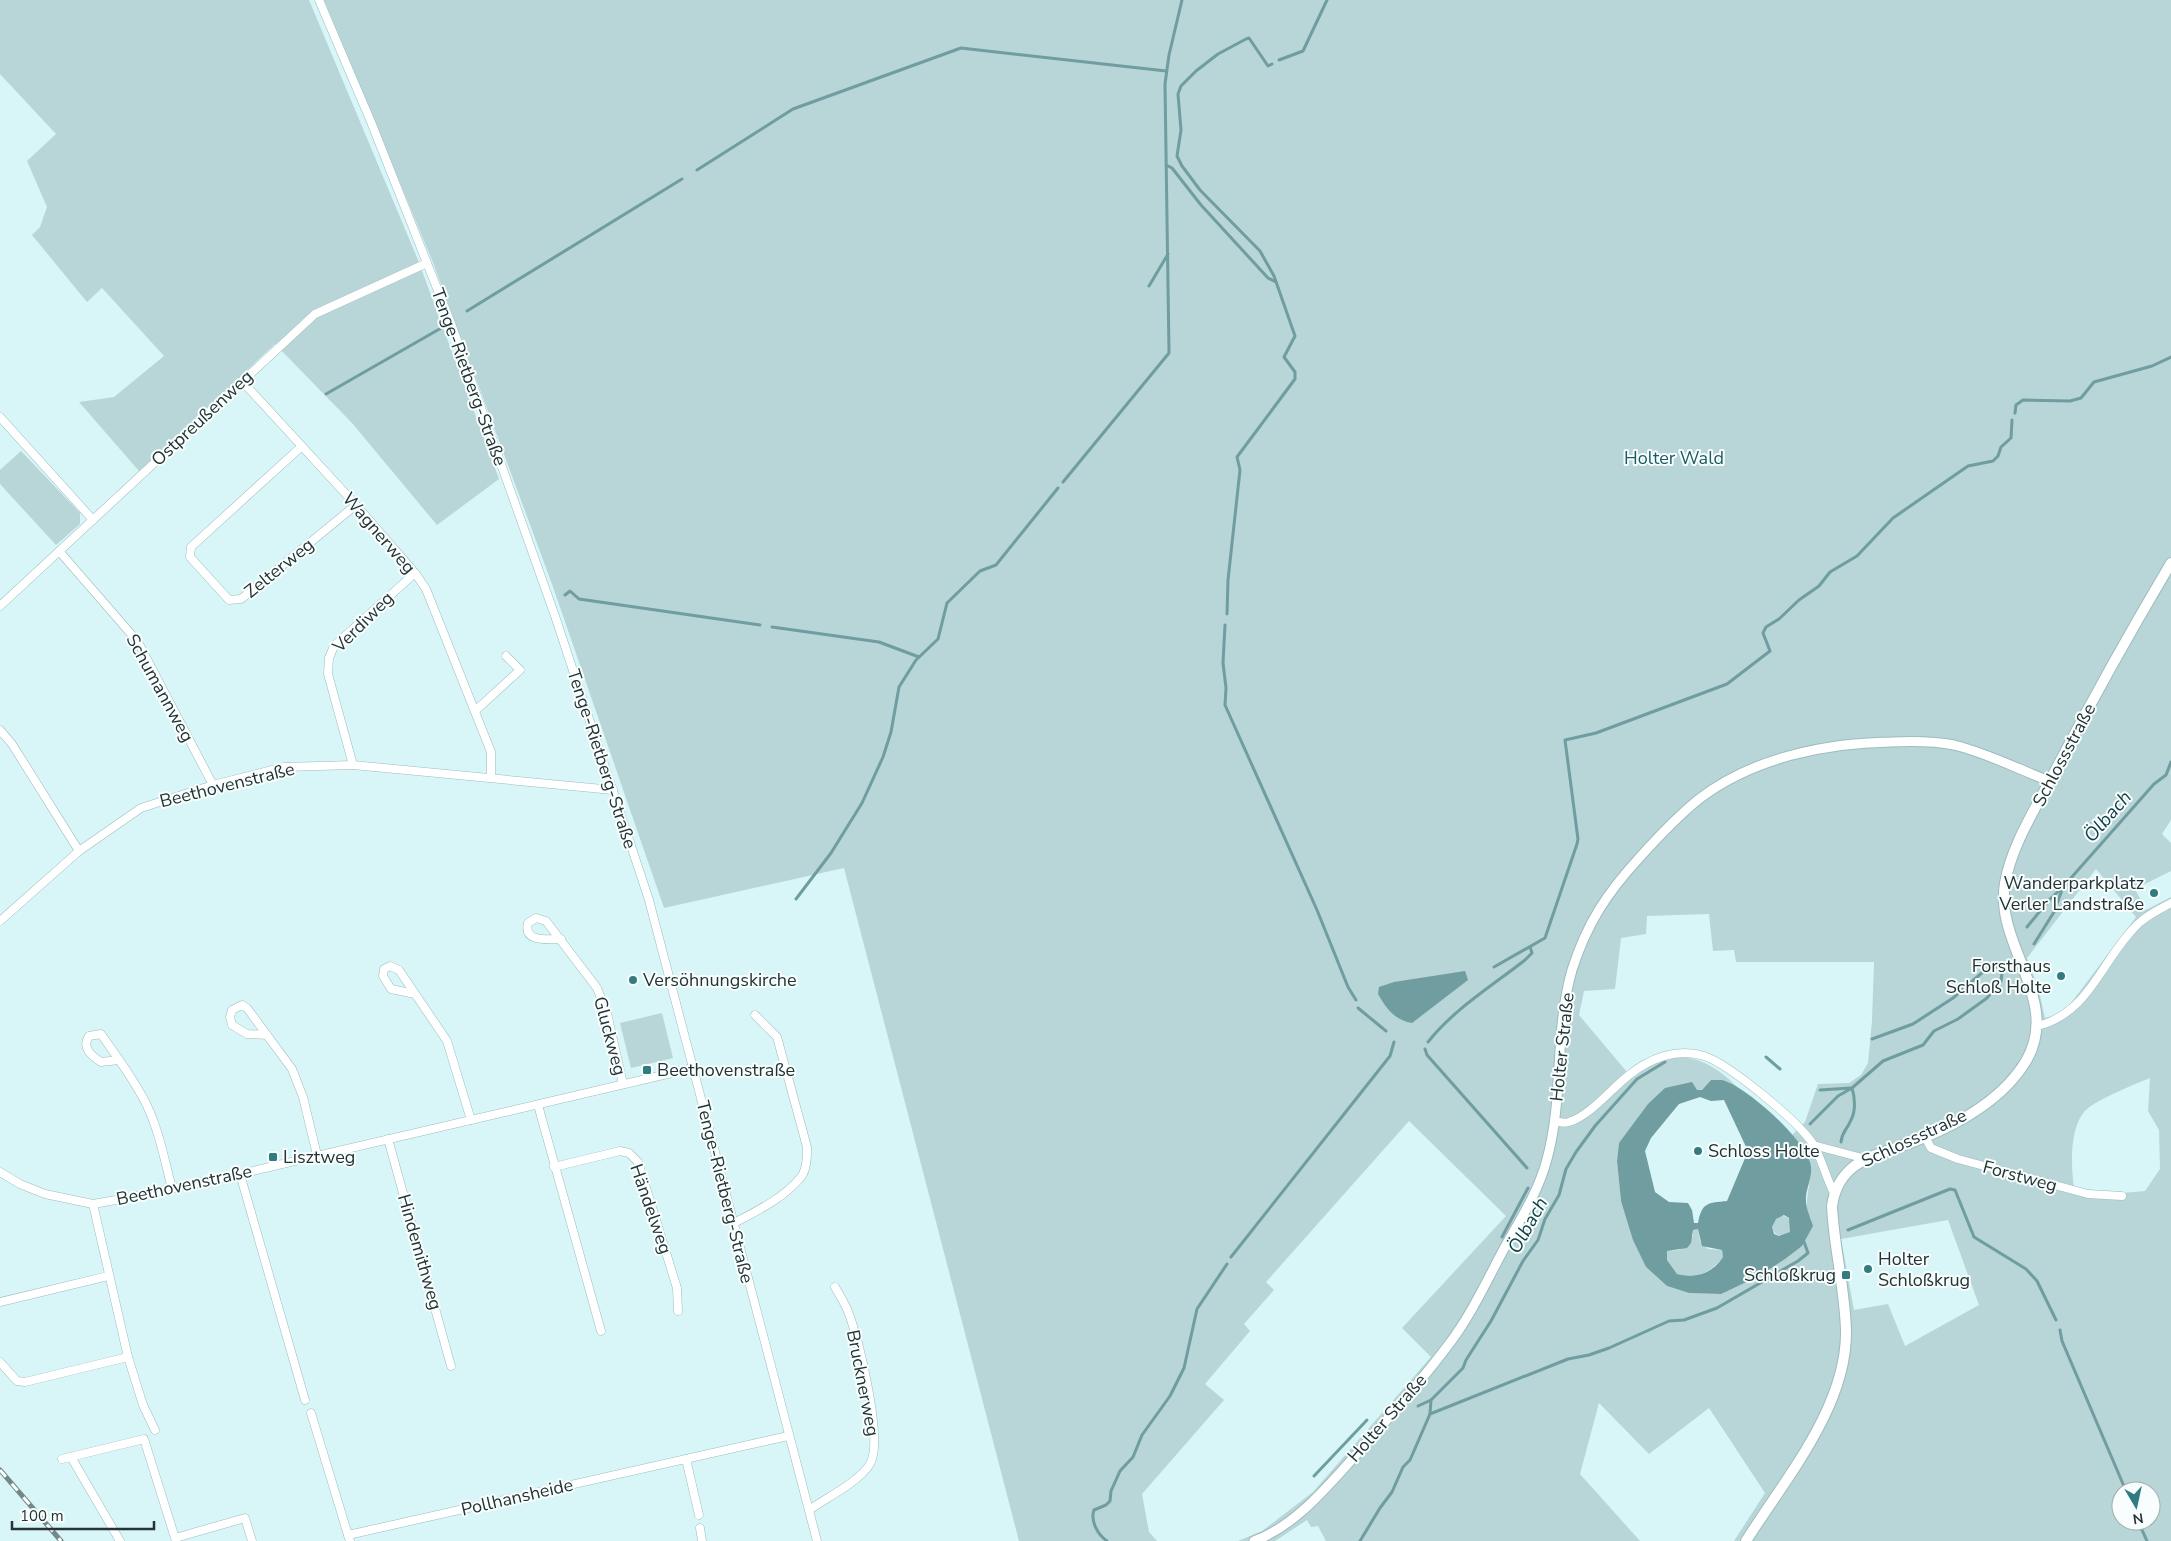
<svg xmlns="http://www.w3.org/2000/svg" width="2171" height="1541" font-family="'Nunito Sans',sans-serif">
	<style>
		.green { fill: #b8d5d7; fill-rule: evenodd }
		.water { fill: #6f9da0; fill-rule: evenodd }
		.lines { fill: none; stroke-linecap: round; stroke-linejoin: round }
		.stream { stroke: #6f9da0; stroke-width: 3 }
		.minor-casing { stroke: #9ebbbd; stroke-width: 9 }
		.tertiary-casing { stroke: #9ebbbd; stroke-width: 11 }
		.secondary-casing { stroke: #9ebbbd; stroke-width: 12 }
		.minor { stroke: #fff; stroke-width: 8 }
		.tertiary { stroke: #fff; stroke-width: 9 }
		.secondary { stroke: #fff; stroke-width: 10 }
		.rail-casing { stroke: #748789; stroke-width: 5 }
		.rail { stroke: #f8fefe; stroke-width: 3; stroke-dasharray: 9; stroke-linecap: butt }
		.poi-dot { fill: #327b81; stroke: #f8fefe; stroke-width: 2 }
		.labels { text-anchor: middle; stroke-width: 4; stroke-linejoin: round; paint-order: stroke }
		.street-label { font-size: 18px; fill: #263233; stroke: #f8fefe }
		.park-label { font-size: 18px; fill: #1b5b60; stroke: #f8fefe }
		.poi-label { font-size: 18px; fill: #263233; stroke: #f8fefe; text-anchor: start }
		.water-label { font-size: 19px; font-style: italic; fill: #144044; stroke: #f8fefe }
	</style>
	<rect width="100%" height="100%" fill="#d8f6f8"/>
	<g class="green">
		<polygon points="0,0 309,0 418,260 499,479 437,525 352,423 275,344 139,471 79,402 114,397 164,356 102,288 87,302 32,235 40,227 47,207 27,161 56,134 0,74"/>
		<path d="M324,0H2171V820L2162,834L2171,843V871L2135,889L2146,910L2171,897V1541H1734L1765,1493L1709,1408L1649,1454L1599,1403L1580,1474L1640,1541H1326L1318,1526L1311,1527L1307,1520L1275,1541H1238L1262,1531L1313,1492L1431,1357L1402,1328L1506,1216L1409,1121L1266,1282L1274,1290L1244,1324L1250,1331L1205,1384L1224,1400L1142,1494L1149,1532L1157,1541H1019L844,868L664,908L552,584L432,260ZM2096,869L2136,917L2068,1007L2059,1014L2045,1018L2038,987L2027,958ZM1709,914L1713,951L1734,950L1736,962H1874L1872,1021L1868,1063L1861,1075L1849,1083L1818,1084L1805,1122L1792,1135C1802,1146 1811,1162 1810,1178C1809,1191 1803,1208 1811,1219L1802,1246L1721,1294L1689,1293L1667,1286L1646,1267L1621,1201L1617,1161L1619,1143L1697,1090H1702L1711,1080L1729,1083L1741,1091C1721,1069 1693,1050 1662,1060C1651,1063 1642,1072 1632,1078L1579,1015L1584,991L1615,989L1621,938L1646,934L1647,916ZM2150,1078L2148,1111L2159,1130L2160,1169L2145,1191L2122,1193L2074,1188C2071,1167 2069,1125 2087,1109C2095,1101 2139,1082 2150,1078ZM1948,1220L1979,1305L1905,1346L1888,1304L1854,1310L1841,1239ZM2121,1491H2151V1521H2121Z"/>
		<polygon points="21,451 80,513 80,524 56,545 0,484 0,470"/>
		<polygon points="662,1013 673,1058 631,1068 620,1023"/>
		<circle cx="1782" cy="1226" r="10"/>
		<path d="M1698,1229L1700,1241L1708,1249L1722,1250L1723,1257C1712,1272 1696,1279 1677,1274L1667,1260V1251L1680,1250L1693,1236V1230Z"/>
	</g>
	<g class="water">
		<path d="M1465,971L1468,980L1412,1023C1394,1020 1386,1008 1378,994L1379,987L1394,982Z"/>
		<path d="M1711,1080C1714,1080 1719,1080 1722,1080C1746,1086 1809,1142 1811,1167C1812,1177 1807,1187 1806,1196C1805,1207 1810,1216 1813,1226L1802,1246L1785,1259L1759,1276L1721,1294L1689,1293L1667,1286L1646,1267L1633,1240L1621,1201L1617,1161L1619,1143L1648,1104L1665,1088L1692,1082L1697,1090H1702ZM1700,1097L1711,1101L1724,1100L1748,1151L1727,1201C1708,1203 1702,1202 1698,1223H1694L1692,1210L1688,1203L1669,1202L1655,1192L1645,1151L1651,1138L1679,1104ZM1784,1215L1789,1218L1790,1232L1779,1236L1774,1234L1772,1227L1776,1219ZM1698,1229L1702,1246L1722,1250L1723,1257C1713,1273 1696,1279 1677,1274L1667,1260V1251L1687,1248L1691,1243L1693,1230Z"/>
	</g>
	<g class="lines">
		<g class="stream">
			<polyline points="1279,60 1303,51 1327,0"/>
			<polyline points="1168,166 1172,168 1201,205 1268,278 1276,282"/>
			<polyline points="697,170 793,109 961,48 1166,71"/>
			<polyline points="1149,286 1168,254"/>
			<polyline points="467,311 682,179"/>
			<polyline points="326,394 443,327"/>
			<polyline points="2015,413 2016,405 2023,400 2070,401 2081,398 2094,382 2152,366 2171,357"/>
			<polyline points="1063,482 1169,353 1165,84 1169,55 1182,0"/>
			<polyline points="565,595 570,591 579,599 760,625"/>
			<polyline points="1227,614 1228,580 1240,470 1237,457 1295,379 1295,372 1284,357 1295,336 1274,276 1260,251 1200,190 1182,166 1177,156 1181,130 1178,94 1181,86 1196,71 1218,54 1246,39 1249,38 1268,66 1272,64"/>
			<polyline points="1225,625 1223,663 1226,688 1225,705 1317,910 1348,987 1356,1000"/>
			<polyline points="772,627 879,642 919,657"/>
			<polyline points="796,899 831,853 862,803 883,757 891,732 899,687 916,660 938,639 947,603 980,571 996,565 1058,488"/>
			<polyline points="2027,927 2050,899 2061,889"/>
			<polyline points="2034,944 2054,912 2063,887 2154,784 2166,775 2171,762"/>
			<polyline points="1494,967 1545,938 1577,844 1578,839 1565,740 1596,733 1727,684 1770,651 1763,633 1766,627 1779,619 1799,600 1819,586 1830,572 1857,556 1893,518 1968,466 1993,461 1998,456 2001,447 2011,438 2012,420"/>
			<polyline points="1358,1008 1386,1031"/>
			<path d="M1428,1042C1454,1009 1492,986 1525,960L1532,953L1530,947"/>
			<polyline points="1425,1049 1427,1055 1527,1168"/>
			<polyline points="1766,1057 1780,1069"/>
			<polyline points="1820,1090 1851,1088"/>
			<polyline points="1810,1124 1838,1096 1852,1088"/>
			<path d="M1841,1142C1842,1131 1847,1130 1851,1120C1856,1111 1855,1097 1852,1088L1883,1061L1923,1045L1934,1031L1958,1019L1987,998L2001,981L2003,965L1984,971L1953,998L1913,1024L1872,1039"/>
			<polyline points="1848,1230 1950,1189 1955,1190 1974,1237 2026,1269 2037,1281 2056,1320"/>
			<polyline points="1502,1237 1528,1188"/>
			<polyline points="1231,1257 1390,1056 1394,1042"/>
			<polyline points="2060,1330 2062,1341 2126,1491"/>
			<polyline points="1418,1406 1431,1400"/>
			<polyline points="1430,1414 1431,1400 1463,1368 1466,1360 1491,1321 1523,1261 1538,1240 1545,1219 1559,1195 1566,1169 1576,1152 1595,1126 1637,1079 1665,1062"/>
			<polyline points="1314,1476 1367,1420"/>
			<polyline points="2138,1521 2147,1541"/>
			<path d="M1107,1541C1098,1535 1090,1521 1094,1510L1106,1505L1110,1501L1111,1491L1120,1471L1133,1457L1142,1435L1170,1396L1184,1368L1197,1309L1227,1264"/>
			<polyline points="1360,1541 1380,1508 1392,1492 1403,1467 1410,1460 1430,1414 1568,1359 1589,1355 1609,1348 1669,1321 1684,1320 1717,1308 1798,1261 1808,1253 1803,1239"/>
		</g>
		<g class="minor-casing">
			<g id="minor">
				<polyline points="319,0 371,122 452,326 555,616 649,900 817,1541"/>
				<polyline points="242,381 356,505 415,573 426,589 491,752 491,777"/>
				<polyline points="0,417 93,520"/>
				<polyline points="302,446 191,547 190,557 229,600 241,599 356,505"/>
				<polyline points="59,551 138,642 213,785"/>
				<polyline points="0,606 315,314 427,263"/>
				<polyline points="475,711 520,670 506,656"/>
				<polyline points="0,730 12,744 79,851"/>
				<polyline points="353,765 328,674 329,658 334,646 415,573"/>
				<polyline points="0,921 79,851 141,808 213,785 284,767 353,765 613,790"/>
				<path d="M561,939C548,939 523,943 528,923L536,918L546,921L597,988L607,1013L623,1084"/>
				<polyline points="415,994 391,989 383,976 384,969 390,966 399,970 447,1041 471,1120"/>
				<path d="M2038,1026C2091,1012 2102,958 2138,924C2147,915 2160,909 2171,903"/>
				<polyline points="267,1035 247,1034 232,1025 230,1017 232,1010 242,1005 247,1008 292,1069 303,1097 317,1155"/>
				<path d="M119,1060L101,1062C92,1056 81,1048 89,1036L101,1034C115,1054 130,1074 142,1096C158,1124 164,1158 172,1189"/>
				<polyline points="538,1105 601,1331"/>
				<path d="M1554,1121C1558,1122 1565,1124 1569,1122C1591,1115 1611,1089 1629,1075C1649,1059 1677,1047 1704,1056C1729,1064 1798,1121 1813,1144C1822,1159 1826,1178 1834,1193"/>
				<polyline points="1925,1137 1931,1148 1958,1159 2088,1194 2122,1196"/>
				<polyline points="388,1139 451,1366"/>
				<polyline points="1813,1145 1866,1159"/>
				<polyline points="554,1167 620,1151 629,1153 638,1162 677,1288 678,1311"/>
				<polyline points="0,1172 20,1184 45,1194 93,1204 133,1197 240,1174 693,1068"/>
				<polyline points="240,1174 305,1400"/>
				<polyline points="93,1204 128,1357 143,1405 155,1430"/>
				<path d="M734,1223C757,1211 784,1198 801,1177C807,1169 807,1157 807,1147L777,1037L755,1015"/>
				<polyline points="0,1302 108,1276"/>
				<polyline points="0,1362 17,1381 25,1382 128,1357"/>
				<polyline points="311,1413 348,1535"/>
				<polyline points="71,1457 120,1541"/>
				<polyline points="62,1459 144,1439 175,1538 245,1518 252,1541"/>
				<polyline points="686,1459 699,1515"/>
				<path d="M809,1510C826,1498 859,1482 870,1464C884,1441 859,1342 849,1314C846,1305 840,1296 835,1287"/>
				<polyline points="700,1528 702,1541"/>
				<polyline points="350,1541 348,1535 788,1436"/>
			</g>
		</g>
		<g class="tertiary-casing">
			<path id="tertiary" d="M1254,1541C1295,1526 1326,1488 1355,1456C1387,1420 1420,1383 1449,1344C1472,1314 1488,1278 1506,1245C1522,1217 1539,1190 1547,1159C1564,1098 1554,1032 1572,970C1587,923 1607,893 1640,857C1658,837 1678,816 1699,799C1752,758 1825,743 1891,742C1912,741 1934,741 1954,745C1987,753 2018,769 2049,781"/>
		</g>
		<g class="secondary-casing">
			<path id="secondary" d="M1746,1541C1785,1479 1847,1407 1846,1331C1845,1289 1834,1248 1832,1206C1834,1192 1840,1178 1852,1168C1868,1155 1891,1150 1910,1143C1953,1127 2002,1101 2026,1061C2062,1000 1994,945 2005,883C2012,844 2036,808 2054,773C2091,702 2130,632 2171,563"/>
		</g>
		<use href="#minor" class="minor"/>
		<use href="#tertiary" class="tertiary"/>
		<use href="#secondary" class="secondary"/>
		<g class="rail-casing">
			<polyline id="rail" points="0,1470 61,1541"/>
		</g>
		<use href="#rail" class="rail"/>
	</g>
	<g class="poi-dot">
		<circle cx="2154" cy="893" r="5"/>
		<circle cx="2061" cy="976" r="5"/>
		<circle cx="633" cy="980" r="5"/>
		<rect x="642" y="1065" width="10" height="10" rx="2.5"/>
		<circle cx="1698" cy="1151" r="5"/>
		<rect x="268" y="1152" width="10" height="10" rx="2.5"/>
		<circle cx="1868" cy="1269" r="5"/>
		<rect x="1841" y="1270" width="10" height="10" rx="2.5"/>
	</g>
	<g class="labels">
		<g class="street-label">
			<text transform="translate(469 377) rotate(70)" y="6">Tenge-Rietberg-Straße</text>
			<text transform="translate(202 418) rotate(-43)" y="6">Ostpreußenweg</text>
			<text transform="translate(379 533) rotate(49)" y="6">Wagnerweg</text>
			<text transform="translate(279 568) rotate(-39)" y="6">Zelterweg</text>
			<text transform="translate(363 622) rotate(-45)" y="6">Verdiweg</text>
			<text transform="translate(160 688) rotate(61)" y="6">Schumannweg</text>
			<text transform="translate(2064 755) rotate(-62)" y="6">Schlossstraße</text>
			<text transform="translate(602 759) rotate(72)" y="6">Tenge-Rietberg-Straße</text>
			<text transform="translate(227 785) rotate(-14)" y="6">Beethovenstraße</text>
			<text transform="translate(610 1036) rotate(75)" y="6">Gluckweg</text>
			<text transform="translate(1562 1047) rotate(-84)" y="6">Holter Straße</text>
			<text transform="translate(1914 1138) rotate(-25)" y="6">Schlossstraße</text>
			<text transform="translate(2020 1176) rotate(15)" y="6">Forstweg</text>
			<text transform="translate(184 1185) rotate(-12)" y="6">Beethovenstraße</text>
			<text transform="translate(725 1192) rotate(76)" y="6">Tenge-Rietberg-Straße</text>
			<text transform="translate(651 1209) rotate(71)" y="6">Händelweg</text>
			<text transform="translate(420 1252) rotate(74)" y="6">Hindemithweg</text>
			<text transform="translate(863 1383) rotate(79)" y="6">Brucknerweg</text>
			<text transform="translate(1387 1418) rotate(-49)" y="6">Holter Straße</text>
			<text transform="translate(517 1497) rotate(-13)" y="6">Pollhansheide</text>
		</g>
		<g class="park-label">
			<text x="1674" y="464">Holter Wald</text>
		</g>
		<g class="poi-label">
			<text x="2144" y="889" text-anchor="end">Wanderparkplatz<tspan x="2144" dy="21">Verler Landstraße</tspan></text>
			<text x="2051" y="972" text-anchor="end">Forsthaus<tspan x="2051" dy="21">Schloß Holte</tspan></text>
			<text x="643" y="986">Versöhnungskirche</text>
			<text x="657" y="1076">Beethovenstraße</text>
			<text x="1708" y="1157">Schloss Holte</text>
			<text x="283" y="1163">Lisztweg</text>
			<text x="1878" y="1265">Holter<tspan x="1878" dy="21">Schloßkrug</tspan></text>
			<text x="1836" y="1281" text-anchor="end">Schloßkrug</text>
		</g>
		<g class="water-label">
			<text transform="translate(2107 816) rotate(-49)" y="7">Ölbach</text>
			<text transform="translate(1527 1225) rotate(-61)" y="7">Ölbach</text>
		</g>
	</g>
	<g transform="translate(2136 1506) rotate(171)"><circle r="24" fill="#f8fefe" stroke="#a4acad"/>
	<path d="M0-4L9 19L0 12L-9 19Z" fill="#327b81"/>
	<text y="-8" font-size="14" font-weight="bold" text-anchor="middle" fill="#263233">N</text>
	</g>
	<path d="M12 1521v8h142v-8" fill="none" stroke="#263233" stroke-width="2.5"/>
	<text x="20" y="1521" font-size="15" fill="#263233" stroke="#f8fefe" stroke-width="4" paint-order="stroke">100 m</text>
</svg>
